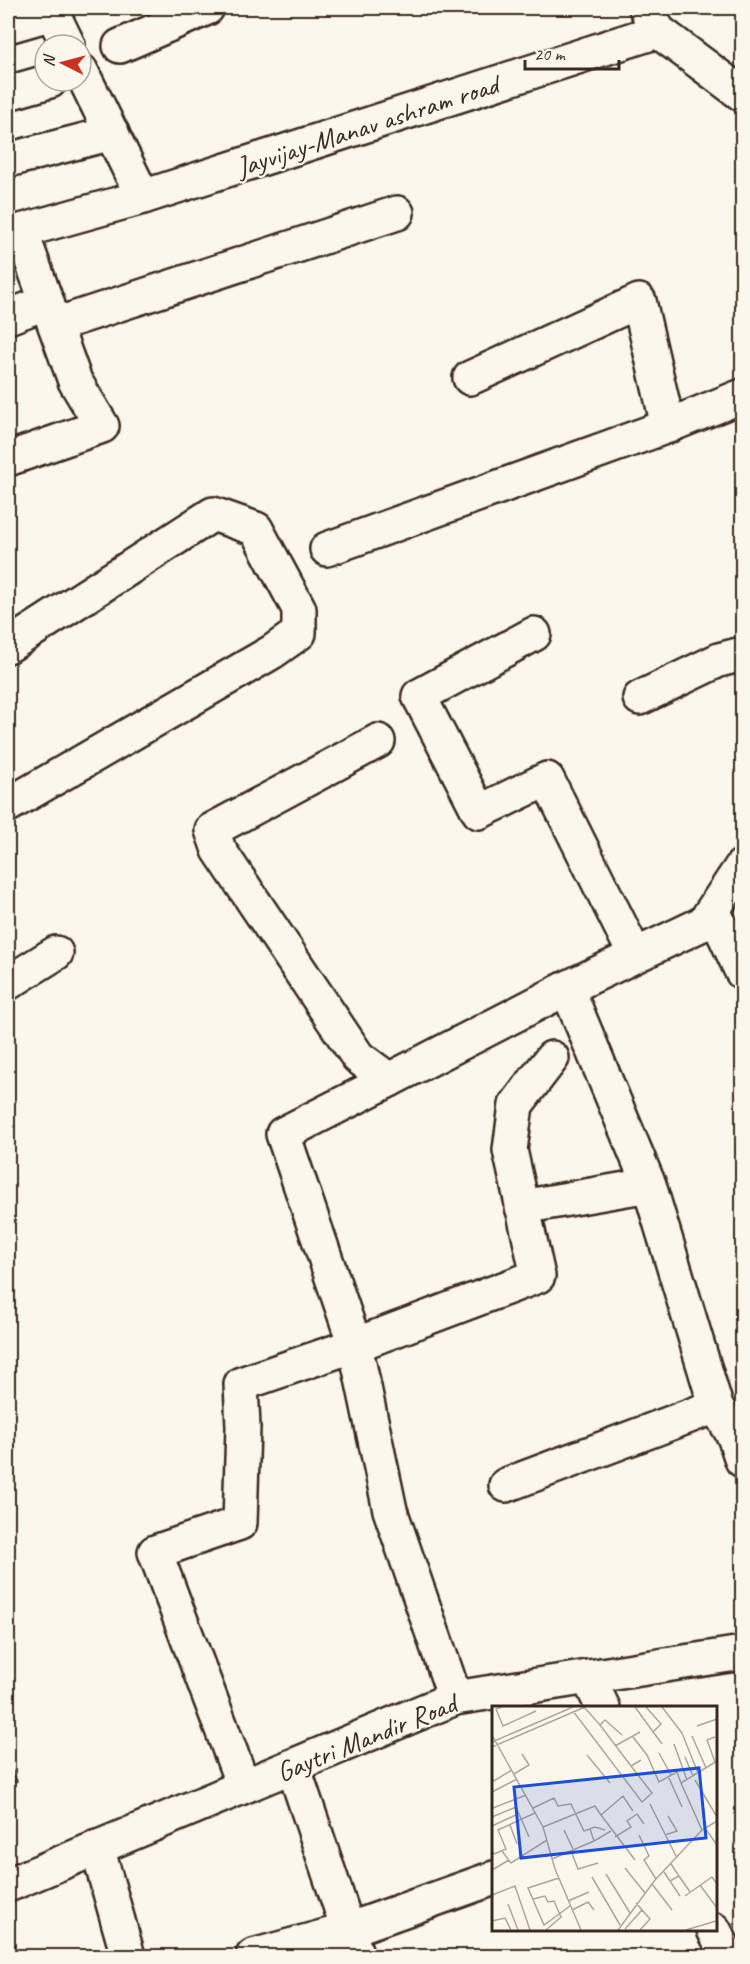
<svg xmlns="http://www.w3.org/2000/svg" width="750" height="1964" font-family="Caveat,sans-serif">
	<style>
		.building { fill: #d4ad86; stroke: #3b2a1e; stroke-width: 1.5 }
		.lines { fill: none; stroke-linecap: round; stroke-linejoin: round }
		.minor-casing { stroke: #3b2a1e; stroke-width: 38 }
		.minor { stroke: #fbf7ec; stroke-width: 33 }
		.labels { text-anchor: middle; stroke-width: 4.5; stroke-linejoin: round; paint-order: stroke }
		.street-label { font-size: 28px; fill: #3b2a1e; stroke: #fbf7ec }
		.inset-road { fill: none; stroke: #aea59a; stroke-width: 1.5 }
		.view { fill: #1d4ed8; fill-opacity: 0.15; stroke: #1d4ed8; stroke-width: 3 }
		.inset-edge { fill: none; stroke: #3b2a1e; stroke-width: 3 }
	</style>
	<rect width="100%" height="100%" fill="#fbf7ec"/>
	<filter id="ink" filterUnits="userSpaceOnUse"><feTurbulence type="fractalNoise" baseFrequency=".0167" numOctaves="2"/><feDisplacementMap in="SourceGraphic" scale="12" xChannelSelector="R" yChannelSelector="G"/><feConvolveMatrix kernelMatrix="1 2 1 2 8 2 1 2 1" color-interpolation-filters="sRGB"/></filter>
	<g filter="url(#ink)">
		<polygon class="building" points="8,1760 17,1781 8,1785"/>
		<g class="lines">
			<g class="minor-casing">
				<g id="minor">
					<polyline points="50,8 68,45"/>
					<polyline points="646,8 658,31 742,94"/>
					<polyline points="8,26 53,13"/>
					<polyline points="120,46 207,8"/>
					<polyline points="81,71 143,197 658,31"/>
					<polyline points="8,93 50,81"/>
					<polyline points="8,160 112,133"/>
					<polyline points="8,317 47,302"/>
					<polyline points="55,325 397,213"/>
					<polyline points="470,378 639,301 668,426"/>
					<polyline points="8,459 102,426 75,381 21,231 143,197"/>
					<polyline points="327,549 668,426 742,396"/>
					<polyline points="534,634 419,696 479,812 547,779 635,955"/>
					<polyline points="8,646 213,514 256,529 299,609 299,633 272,652 8,805"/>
					<polyline points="640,698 719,660 742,654"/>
					<polyline points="378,741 212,830 219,850 358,1057 389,1080 567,988 704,923 742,866"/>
					<polyline points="713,910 742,972"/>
					<polyline points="8,983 56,953"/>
					<polyline points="567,988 649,1185"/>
					<polyline points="389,1080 283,1134 355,1345 390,1510 455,1698"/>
					<polyline points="522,1207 649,1185 716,1406 734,1436 742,1460"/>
					<polyline points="506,1485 716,1406"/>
					<polyline points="588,1677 603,1708"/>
					<polyline points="293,1766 357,1956"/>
					<polyline points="243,1785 155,1552 240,1523 243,1427 241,1384 355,1345 538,1276 510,1150 516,1105 552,1058"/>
					<polyline points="97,1847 128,1956"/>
					<polyline points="8,1885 455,1698 742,1653"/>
					<polyline points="714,1930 728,1956"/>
					<polyline points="253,1956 348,1930 494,1878"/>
				</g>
			</g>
			<use href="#minor" class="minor"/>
		</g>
	</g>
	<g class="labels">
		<g class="street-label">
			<text transform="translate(367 125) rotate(-18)" y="10">Jayvijay-Manav ashram road</text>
			<text transform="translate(366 1737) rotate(-22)" y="10">Gaytri Mandir Road</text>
		</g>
	</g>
	<g transform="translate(492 1706)">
		<rect width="225" height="225" fill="#fbf7ec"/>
		<path class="inset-road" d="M10,1L4,3L11,20L44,5M92,1L108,19L113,14L130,29M143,1L170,38M154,1L169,18L161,26M170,1L190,27L206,67M81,5L150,96L160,87L139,60L149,54M108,19L139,60M205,20L225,13M0,29L51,121L63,163L89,224M200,30L214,62M141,31L155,49L167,76L185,66L189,77M223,31L215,34L223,56M0,36L81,1M182,38L195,74M123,40L148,26M0,41L93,1M167,47L179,69M95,49L118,77M193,51L201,70M22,68L37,59L30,48M176,70L190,101M203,74L225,111M0,76L20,64M0,86L25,73M158,98L185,152M1,102L34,89M41,102L62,92L66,100L79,98L92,125L103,121L113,124M141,105L131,90L109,109L143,154M0,111L24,101L37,131M18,119L25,138M0,120L26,108M51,121L103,100L109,109M213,122L225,139M72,124L81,143M210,124L189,77L225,55M147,129L157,150L152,154L164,173M173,129L185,125L176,110M123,131L139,121L135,115L145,108L152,118M102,135L119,125M0,144L2,148L14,143L6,124L43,107M10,145L19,157L55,134M79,145L86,163L106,157M60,153L102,135L98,123M133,162L153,187M0,164L17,154M172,166L188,190M114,168L138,207M187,170L198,186M100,171L128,219M67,172L36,182L52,219L78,200M178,175L187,170L179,158M160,178L180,204M208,179L225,202M0,189L23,180L38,224M193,190L220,171L225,178M41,193L53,190L56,196L62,195L69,211L54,224M76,195L97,186M144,197L158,213L148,224M16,198L26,224M80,204L96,196L102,204M0,215L13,212L19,224M133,223L150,204M126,224L163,174L210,124L225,115M194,224L224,215"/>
		<path class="view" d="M207,62L214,132L29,152L22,81Z"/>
		<rect width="225" height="225" class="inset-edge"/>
	</g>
	<rect width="750" height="1964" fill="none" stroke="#fbf7ec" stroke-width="30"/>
	<rect x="15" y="15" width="720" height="1934" fill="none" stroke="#3b2a1e" stroke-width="2" filter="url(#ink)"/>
	<g transform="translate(63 63) rotate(276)"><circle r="28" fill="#fbf7ec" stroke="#aea59a" stroke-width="1.5"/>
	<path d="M0-4.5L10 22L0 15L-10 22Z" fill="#c8321e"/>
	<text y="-9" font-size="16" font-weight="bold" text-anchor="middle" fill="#3b2a1e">N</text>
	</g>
	<path d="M525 60v9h94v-9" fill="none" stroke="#3b2a1e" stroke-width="3"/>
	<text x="534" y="60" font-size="18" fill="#3b2a1e" stroke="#fbf7ec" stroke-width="4.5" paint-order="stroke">20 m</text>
</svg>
